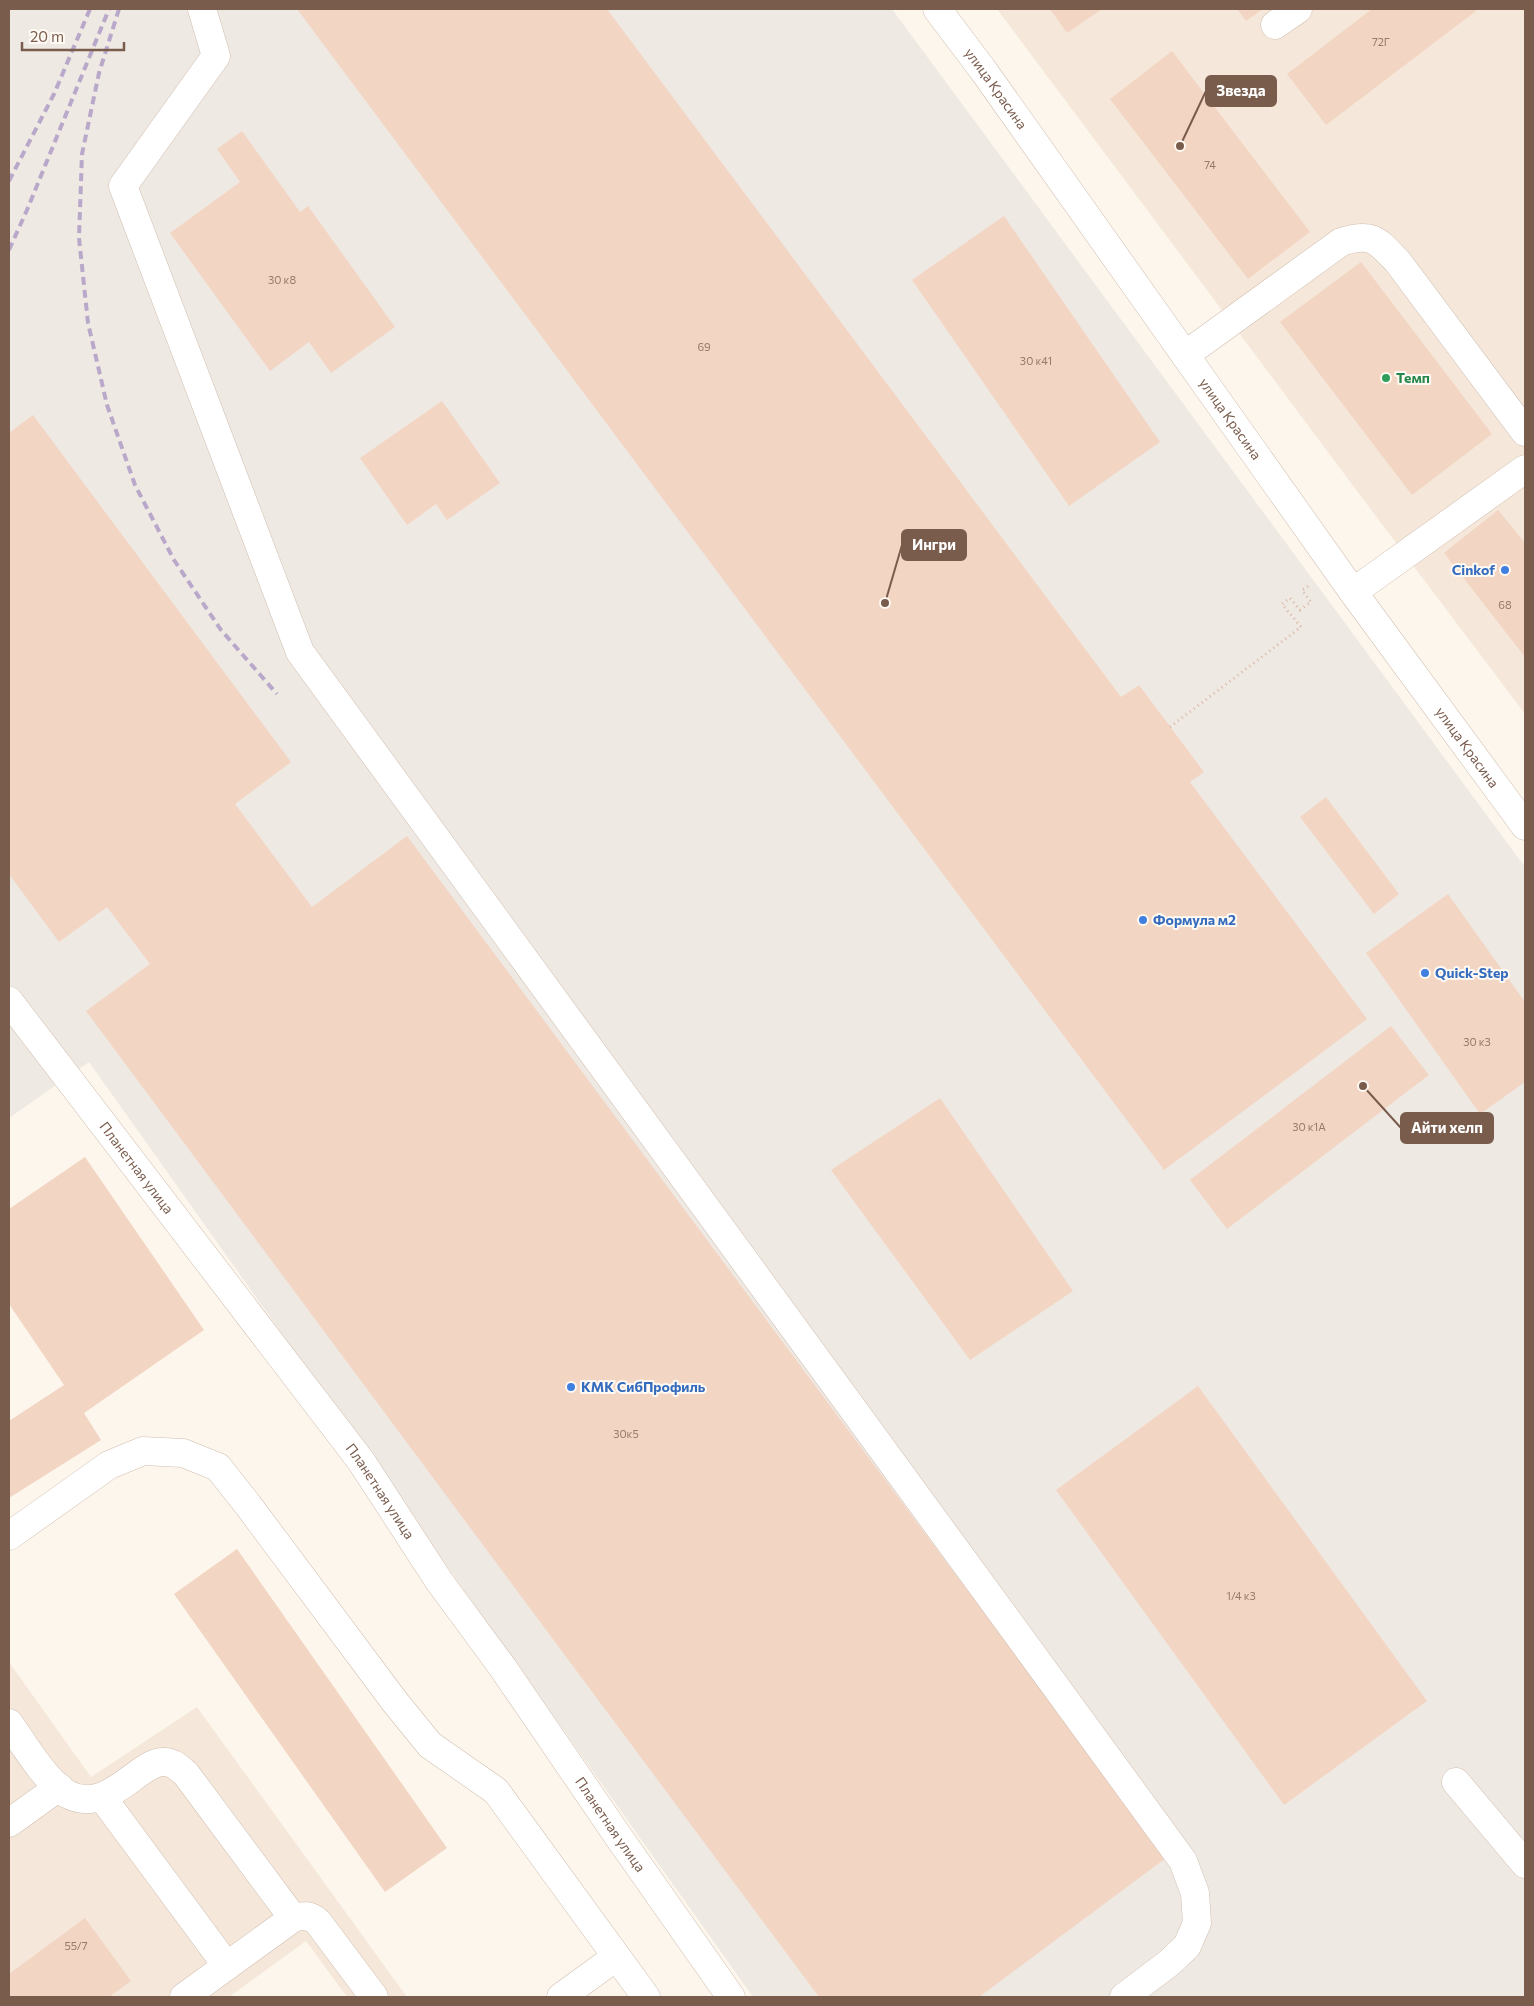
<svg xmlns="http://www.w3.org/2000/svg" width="1534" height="2006" font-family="Commissioner,sans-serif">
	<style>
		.residential { fill: #f5e8da }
		.industrial { fill: #efe9e4 }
		.building { fill: #f3d5c3 }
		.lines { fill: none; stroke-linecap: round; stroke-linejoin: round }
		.minor-casing { stroke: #d1beb0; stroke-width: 29 }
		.path { stroke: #d9b8a5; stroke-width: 3; stroke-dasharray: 1 4; stroke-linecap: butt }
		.minor { stroke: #fff; stroke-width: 28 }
		.rail { stroke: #b9a8c9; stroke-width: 4; stroke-dasharray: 8 5; stroke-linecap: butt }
		.leisure-dot { fill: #2e9e5b; stroke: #fffaf3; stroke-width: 2 }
		.shop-dot { fill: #3f7fe0; stroke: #fffaf3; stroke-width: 2 }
		.labels { text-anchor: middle; stroke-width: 4; stroke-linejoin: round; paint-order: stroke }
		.number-label { font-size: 11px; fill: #987a6a }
		.street-label { font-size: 14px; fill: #7a5c4d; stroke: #fffaf3 }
		.leisure-label { font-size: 14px; font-weight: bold; fill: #27864d; stroke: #fffaf3; text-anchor: start }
		.shop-label { font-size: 14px; font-weight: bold; fill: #366cbe; stroke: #fffaf3; text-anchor: start }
		.leader { fill: none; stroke: #7a5c4d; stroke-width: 2 }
		.callout-dot { fill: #7a5c4d; stroke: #fffaf3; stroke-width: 2 }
		.callout { fill: #7a5c4d; stroke: #7a5c4d; stroke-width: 2 }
		.callout-label { font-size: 15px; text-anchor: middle; font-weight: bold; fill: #fff }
	</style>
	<rect width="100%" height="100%" fill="#fdf6ec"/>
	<g class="residential">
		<polygon points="997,9 1525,9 1525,714 1360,495"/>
		<polygon points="9,1662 91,1777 197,1707 407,1997 347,1997 306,1941 229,1997 9,1997"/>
	</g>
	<polygon class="industrial" points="9,9 892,9 1525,867 1525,1997 753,1997 89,1062 9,1118"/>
	<g class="building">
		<polygon points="297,9 607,9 1121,697 1139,685 1204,772 1190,782 1367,1019 1164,1170"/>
		<polygon points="1050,9 1102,9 1067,33"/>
		<polygon points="1237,9 1263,9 1246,21"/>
		<polygon points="1372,9 1474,9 1476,11 1326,125 1287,74"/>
		<polygon points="1172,51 1310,232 1248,279 1110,99"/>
		<polygon points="242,131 300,212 308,206 395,327 331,373 309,342 270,371 170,233 240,182 217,149"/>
		<polygon points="1004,216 1160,442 1069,506 912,280"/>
		<polygon points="1361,262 1492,434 1412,495 1280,322"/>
		<polygon points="442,401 500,483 447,520 436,504 407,525 360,458"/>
		<polygon points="33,415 291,762 235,804 312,907 407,836 1166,1858 979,1997 819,1997 86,1011 150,964 107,907 59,942 9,874 9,433"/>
		<polygon points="1498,510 1525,543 1525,657 1444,553"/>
		<polygon points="1326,797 1399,894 1374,914 1300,817"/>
		<polygon points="1448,894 1525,1002 1525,1082 1480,1114 1366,953"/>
		<polygon points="1391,1026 1429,1075 1227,1229 1190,1180"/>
		<polygon points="940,1098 1073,1291 970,1360 831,1170"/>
		<polygon points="85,1157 204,1330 84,1413 101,1440 9,1498 9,1421 64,1385 9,1304 9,1209"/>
		<polygon points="1198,1386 1427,1701 1284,1805 1056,1490"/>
		<polygon points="237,1549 447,1848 385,1892 174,1594"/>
		<polygon points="85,1918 131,1981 109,1997 9,1997 9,1974"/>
	</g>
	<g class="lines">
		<g class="minor-casing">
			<g id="minor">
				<polyline points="202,9 216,56 123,186 300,652 1183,1861 1195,1893 1197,1923 1187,1946 1169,1963 1124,1997"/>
				<path id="s1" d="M937,9L983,70L1353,592L1525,826"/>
				<polyline points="1275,25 1298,9"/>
				<path d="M1185,355L1341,242C1372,232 1377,240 1398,262L1525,432"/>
				<polyline points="1353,592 1525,469"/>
				<path id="s2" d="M9,1001L361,1461L439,1581L503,1668L620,1839L731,1997"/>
				<polyline points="9,1536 109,1465 143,1451 183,1453 218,1467 248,1505 395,1702 430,1745 496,1791 646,1997"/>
				<path d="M9,1723C23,1743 46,1782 67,1794C95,1809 117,1789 139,1773C146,1768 154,1762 163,1762C172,1761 179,1768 186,1774L293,1918"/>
				<polyline points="1456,1782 1525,1864"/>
				<polyline points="102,1797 227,1966"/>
				<polyline points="9,1823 59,1787"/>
				<path d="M184,1997L293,1918C304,1915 310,1915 318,1922L374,1997"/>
				<polyline points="561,1997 616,1957"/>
			</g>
		</g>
		<polyline class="path" points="1170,727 1301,627 1282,604 1290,598 1300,610 1311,602 1302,590 1310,585"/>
		<use href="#minor" class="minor"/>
		<g class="rail">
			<polyline points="119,9 99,73 82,154 79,238 88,323 107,405 135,485 174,560 221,630 277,694"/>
			<polyline points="9,181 54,94 90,9"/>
			<polyline points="9,250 27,210 109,9"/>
		</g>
	</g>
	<circle class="leisure-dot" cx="1386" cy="378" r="5"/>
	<g class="shop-dot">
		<circle cx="1505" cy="570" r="5"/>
		<circle cx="1143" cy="920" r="5"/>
		<circle cx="1425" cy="973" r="5"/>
		<circle cx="571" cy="1387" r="5"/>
	</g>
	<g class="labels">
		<g class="number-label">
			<text x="1381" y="46">72Г</text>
			<text x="1210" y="169">74</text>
			<text x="282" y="284">30 к8</text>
			<text x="704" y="351">69</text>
			<text x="1036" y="365">30 к41</text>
			<text x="1505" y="609">68</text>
			<text x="1477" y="1046">30 к3</text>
			<text x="1309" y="1131">30 к1А</text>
			<text x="626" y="1438">30к5</text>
			<text x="1241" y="1600">1/4 к3</text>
			<text x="76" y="1950">55/7</text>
		</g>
		<g class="street-label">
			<text dy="5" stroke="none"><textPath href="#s1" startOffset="99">улица Красина</textPath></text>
			<text dy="5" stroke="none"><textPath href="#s1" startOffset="504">улица Красина</textPath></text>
			<text dy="5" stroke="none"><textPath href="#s1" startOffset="909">улица Красина</textPath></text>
			<text dy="5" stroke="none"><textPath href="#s2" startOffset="210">Планетная улица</textPath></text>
			<text dy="5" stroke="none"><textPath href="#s2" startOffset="615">Планетная улица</textPath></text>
			<text dy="5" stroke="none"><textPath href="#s2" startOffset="1020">Планетная улица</textPath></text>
		</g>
		<g class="leisure-label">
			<text x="1396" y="383">Темп</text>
		</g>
		<g class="shop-label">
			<text x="1495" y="575" text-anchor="end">Cinkof</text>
			<text x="1153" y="925">Формула м2</text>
			<text x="1435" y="978">Quick-Step</text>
			<text x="581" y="1392">КМК СибПрофиль</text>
		</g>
	</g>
	<path class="leader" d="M1180 146L1206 91M885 603L902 545M1363 1086L1401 1128"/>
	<g class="callout-dot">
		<circle cx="1180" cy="146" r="5"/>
		<circle cx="885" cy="603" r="5"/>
		<circle cx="1363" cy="1086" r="5"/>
	</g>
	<g class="callout">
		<rect x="1206" y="76" width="70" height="30" rx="5"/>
		<rect x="902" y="530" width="64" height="30" rx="5"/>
		<rect x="1401" y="1113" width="92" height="30" rx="5"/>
	</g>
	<g class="callout-label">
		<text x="1241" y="96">Звезда</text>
		<text x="934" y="550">Ингри</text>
		<text x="1447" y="1133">Айти хелп</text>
	</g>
	<rect width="1534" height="2006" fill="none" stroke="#7a5c4d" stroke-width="20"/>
	<path d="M22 42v8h102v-8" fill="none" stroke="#7a5c4d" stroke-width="2.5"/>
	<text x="30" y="42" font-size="15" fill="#7a5c4d" stroke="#fffaf3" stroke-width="4" paint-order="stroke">20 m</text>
</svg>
